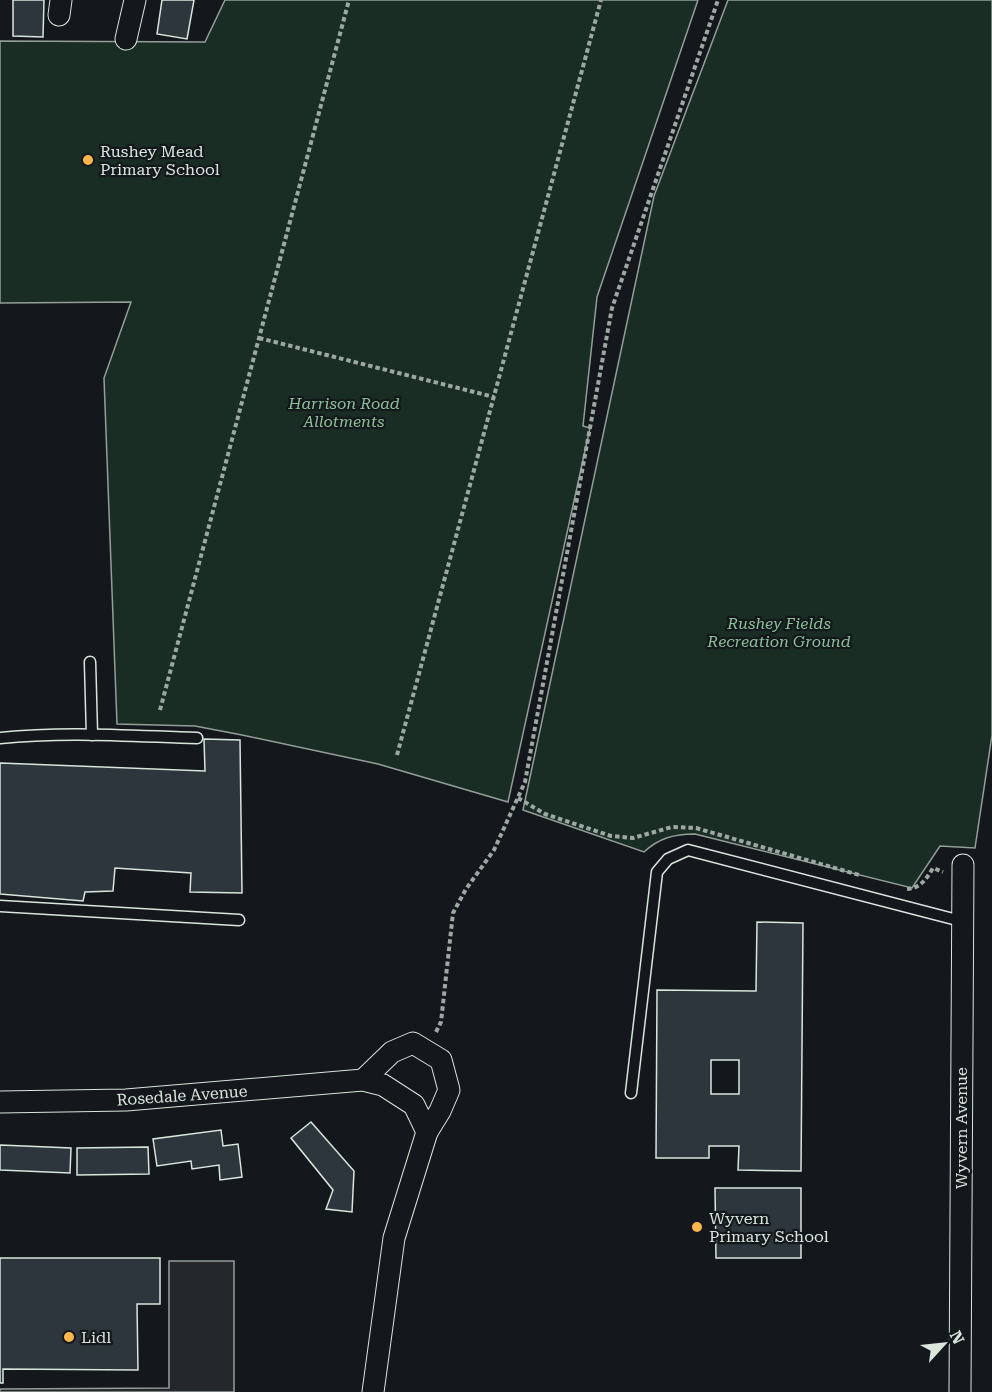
<svg xmlns="http://www.w3.org/2000/svg" width="992" height="1392" font-family="'Roboto Serif',serif">
	<style>
		.green { fill: #1a2d24; stroke: #939e99; stroke-width: 1.5 }
		.parking { fill: #24282b; stroke: #939e99; stroke-width: 1.5 }
		.building { fill: #2c363c; stroke: #d8e6dc; stroke-width: 1.5; fill-rule: evenodd }
		.lines { fill: none; stroke-linecap: round; stroke-linejoin: round }
		.service-casing { stroke: #d8e6dc; stroke-width: 13 }
		.minor-casing { stroke: #d8e6dc; stroke-width: 23 }
		.path { stroke: #9da8a2; stroke-width: 4; stroke-dasharray: 4.5 3; stroke-linecap: butt }
		.service { stroke: #14181c; stroke-width: 10 }
		.minor { stroke: #14181c; stroke-width: 21 }
		.poi-dot { fill: #ffb74d; stroke: #14181c; stroke-width: 2 }
		.labels { text-anchor: middle; stroke-width: 4.5; stroke-linejoin: round; paint-order: stroke }
		.poi-label { font-size: 16px; fill: #d8e6dc; stroke: #14181c; text-anchor: start }
		.park-label { font-size: 16px; font-style: italic; fill: #8ac095; stroke: #14181c }
		.street-label { font-size: 16px; fill: #d8e6dc; stroke: #14181c }
	</style>
	<rect width="100%" height="100%" fill="#14181c"/>
	<g class="green">
		<polygon points="225,0 698,0 597,297 583,426 590,428 508,802 378,764 242,735 195,726 117,724 104,378 131,302 0,303 0,41 205,42"/>
		<path d="M728,0H992V735L975,848L940,846L912,888L695,834C674,834 659,838 644,852L523,810L654,196Z"/>
	</g>
	<polygon class="parking" points="169,1261 234,1261 234,1392 0,1392 0,1389 169,1388"/>
	<g class="building">
		<polygon points="13,0 44,0 43,37 13,36"/>
		<polygon points="162,0 194,0 187,39 157,34"/>
		<polygon points="204,739 240,740 242,893 190,892 191,873 115,868 113,891 85,892 83,901 0,894 0,763 205,771"/>
		<path d="M757,922L803,923L801,1171L738,1170L739,1146H709V1158H656L657,990L756,991ZM711,1060H739V1094H711Z"/>
		<polygon points="311,1122 354,1171 352,1212 326,1209 333,1190 291,1138"/>
		<polygon points="221,1130 223,1146 238,1144 242,1177 220,1180 219,1165 192,1169 191,1161 157,1166 153,1139"/>
		<polygon points="0,1145 71,1148 70,1173 0,1170"/>
		<polygon points="148,1147 149,1174 77,1175 77,1148"/>
		<polygon points="715,1188 801,1188 801,1258 716,1258"/>
		<polygon points="0,1258 160,1258 160,1304 137,1304 138,1370 3,1369 3,1383 0,1383"/>
	</g>
	<g class="lines">
		<g class="service-casing">
			<g id="service">
				<polyline points="90,662 92,735"/>
				<path d="M0,738C65,731 131,736 197,738"/>
				<polyline points="0,906 239,920"/>
				<polyline points="631,1093 657,872 668,859 688,850 961,921"/>
			</g>
		</g>
		<g class="minor-casing">
			<g id="minor">
				<polyline points="59,15 61,0"/>
				<polyline points="126,39 135,0"/>
				<polyline points="363,1080 392,1052 413,1043 441,1060 449,1090 440,1111 427,1132"/>
				<polyline points="0,1102 126,1100 363,1080 383,1085 414,1105 427,1132 394,1238 373,1392"/>
				<polyline points="960,1392 963,865"/>
			</g>
		</g>
		<g class="path">
			<polyline points="259,338 494,397"/>
			<polyline points="160,710 349,0"/>
			<polyline points="397,755 601,0"/>
			<polyline points="518,798 545,814 611,836 633,838 672,827 696,828 859,875"/>
			<path d="M907,889C921,888 926,879 933,868L943,872"/>
			<polyline points="436,1032 441,1022 453,913 466,889 494,850 525,782 612,308 718,0"/>
		</g>
		<use href="#service" class="service"/>
		<use href="#minor" class="minor"/>
	</g>
	<g class="poi-dot">
		<circle cx="88" cy="160" r="6"/>
		<circle cx="697" cy="1227" r="6"/>
		<circle cx="69" cy="1337" r="6"/>
	</g>
	<g class="labels">
		<g class="poi-label">
			<text x="100" y="157">Rushey Mead<tspan x="100" dy="18">Primary School</tspan></text>
			<text x="709" y="1224">Wyvern<tspan x="709" dy="18">Primary School</tspan></text>
			<text x="81" y="1343">Lidl</text>
		</g>
		<g class="park-label">
			<text x="344" y="409">Harrison Road<tspan x="344" dy="18">Allotments</tspan></text>
			<text x="779" y="629">Rushey Fields<tspan x="779" dy="18">Recreation Ground</tspan></text>
		</g>
		<g class="street-label">
			<text transform="translate(182 1095) rotate(-4)" y="6">Rosedale Avenue</text>
			<text transform="translate(961 1128) rotate(-90)" y="6">Wyvern Avenue</text>
		</g>
	</g>
	<g transform="translate(944 1344) rotate(63)" stroke="#14181c" stroke-width="4.5" paint-order="stroke">
	<path d="M0-4.5L10 22L0 15L-10 22Z" fill="#d8e6dc"/>
	<text y="-9" font-size="16" font-weight="bold" text-anchor="middle" fill="#d8e6dc">N</text>
	</g>
</svg>
